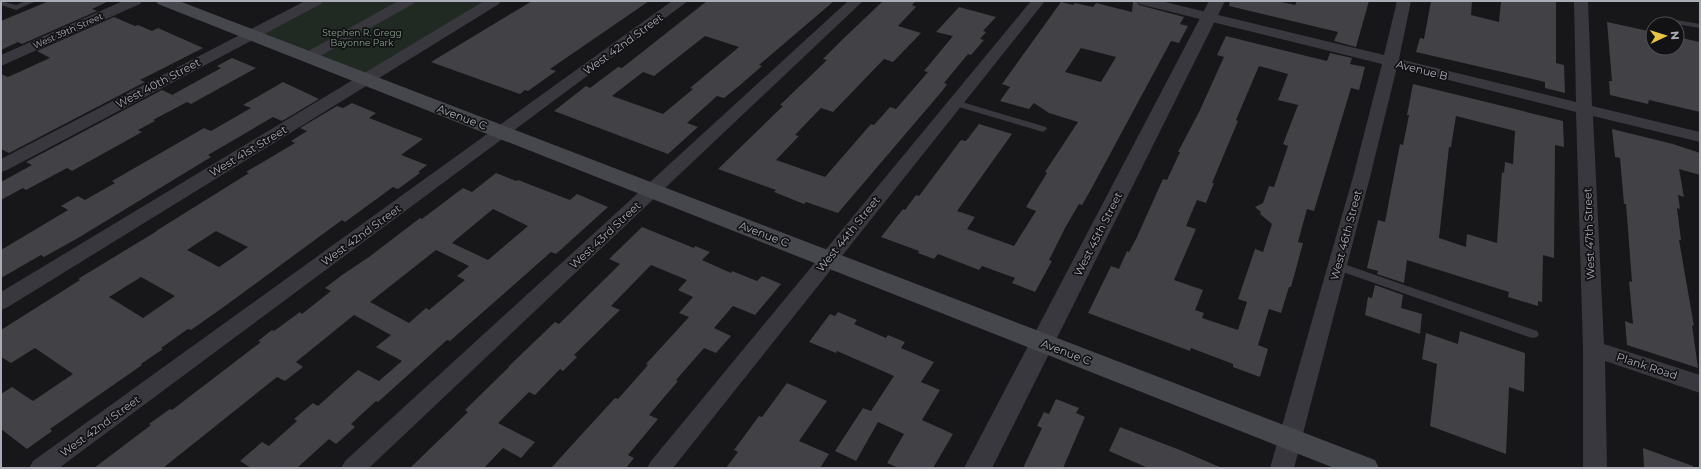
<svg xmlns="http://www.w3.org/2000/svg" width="1701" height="469" font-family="Montserrat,sans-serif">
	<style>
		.green { fill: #212923 }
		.building { fill: #414146; fill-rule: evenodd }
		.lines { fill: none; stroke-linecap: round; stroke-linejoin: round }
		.service { fill: #38383e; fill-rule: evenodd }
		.minor { fill: #38383e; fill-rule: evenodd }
		.tertiary { fill: #38383e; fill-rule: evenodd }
		.secondary { fill: #46474d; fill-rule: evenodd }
		.labels { text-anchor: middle; stroke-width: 3.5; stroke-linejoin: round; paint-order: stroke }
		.far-street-label { font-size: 9px; fill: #aaacb8; stroke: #121214 }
		.far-park-label { font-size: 9px; fill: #83a189; stroke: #121214 }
		.street-label { font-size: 11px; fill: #aaacb8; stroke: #121214 }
	</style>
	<rect width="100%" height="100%" fill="#171719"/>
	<polygon class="green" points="316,1 495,1 366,80 251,35"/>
	<g class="building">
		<polygon points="49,1 109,1 92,9 97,11 22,44 18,42 1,50 1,21"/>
		<polygon points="532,1 649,1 550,69 556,71 528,91 525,90 520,94 431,62"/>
		<path d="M707,1H834L759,65L762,66L739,86L724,98L717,96L687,123L698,127L668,154L554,111L586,86L590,88L618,67L622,68ZM705,36L739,47L690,88L693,89L663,114L612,96L643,72L654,76Z"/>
		<polygon points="883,1 916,1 912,5 916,7 898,26 921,33 893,62 884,59 833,112 821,108 795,135 799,136 776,160 825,177 871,124 874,125 890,107 896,109 928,72 924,71 953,36 936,32 959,7 996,17 983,31 986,32 980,39 984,40 971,55 968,54 944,83 947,84 943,90 838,213 806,202 804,204 774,192 776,190 718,169 783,106 780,105 827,60 823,59 844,38"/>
		<path d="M1133,1H1136L1139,5L1184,17L1180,24L1188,26L1179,43L1171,41L1089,193L1082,205L1079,204L1065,228L1049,260L1052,261L1035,292L1012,283L1015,278L982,266L979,270L938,254L934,259L918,253L919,251L881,237L903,209L905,210L916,195L919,196L961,140L966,141L979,124L1012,134L957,211L975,217L967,229L1014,246L1036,211L1026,207L1047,173L1045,172L1078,122L1049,113L1034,103L1029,109L1000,101L1010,87L1002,84L1061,2L1073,5L1075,3L1093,7L1096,3L1132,12ZM1081,48L1116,57L1101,82L1065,72Z"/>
		<polygon points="1230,1 1277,1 1295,5 1297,1 1369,1 1356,47 1334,41 1338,32 1229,6"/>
		<polygon points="1431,1 1472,1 1471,15 1499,22 1501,1 1556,1 1556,63 1564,65 1565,93 1545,88 1545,82 1416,52 1420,38 1424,39"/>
		<polygon points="114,17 135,26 138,25 152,31 158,28 203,48 140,80 145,82 9,153 1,149 1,74 8,77 50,58 37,51"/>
		<polygon points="1607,22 1653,32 1653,48 1677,48 1677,37 1700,42 1700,112 1649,100 1648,104 1610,95 1609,81 1612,81"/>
		<path d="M1226,36L1327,61L1330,53L1352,58L1350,64L1365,67L1359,90L1351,88L1314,211L1307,209L1298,242L1303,243L1291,287H1289L1281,313L1269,309L1258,345L1268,349L1260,377L1233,367V364L1191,348L1190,351L1088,313L1111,266L1119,269L1127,251L1129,252L1136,239L1163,179L1167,180L1180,152H1178L1200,110L1224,57L1217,55ZM1259,66L1288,74L1278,100L1298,105L1283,144L1288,146L1274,187L1269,186L1263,203L1255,207L1261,212L1260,214L1272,224L1263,252L1255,249L1238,299L1247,302L1238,330L1202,318L1204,313L1195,310L1203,290L1174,280L1196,229L1186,226L1197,200L1206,203L1214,183H1212L1238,121L1236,120Z"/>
		<polygon points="232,58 256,68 191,104 187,102 153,120 155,121 138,130 142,132 72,171 67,168 26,190 23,188 1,200 1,182 32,165 26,162 162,90 185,101 172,95 221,68 217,66"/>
		<polygon points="283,82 319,99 282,121 273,117 208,155 211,157 78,238 44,257 41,255 1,278 1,250 68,210 61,206 78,196 85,200 115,183 112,181 204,128 211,131 251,108 243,105"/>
		<path d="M1413,84L1563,121L1564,147L1555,145L1554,258L1543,255L1542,302L1538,301V306L1508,297L1509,292L1407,260L1404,283L1377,274L1378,271L1367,268L1378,220L1385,222L1400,144L1403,145L1409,115H1407ZM1456,116L1515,131L1513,164L1505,162L1504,173L1502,172L1497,243L1467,234L1466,247L1439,238L1449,147H1451Z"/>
		<path d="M352,103L376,113L369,118L423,139L401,155L427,165L418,172L420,173L398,189L393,187L345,222L342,220L225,306L191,330L188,329L161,348L163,349L141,364L142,365L50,429L52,431L27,449L1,429V394L12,387L33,401L73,374L35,348L11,363L1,357V330L80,280L78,279L157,231H156L249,173L246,172L295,143L291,141L307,131L300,128L337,106L343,108ZM216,231L248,247L219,267L187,250ZM141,277L175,296L143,318L109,297Z"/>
		<polygon points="1612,129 1673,144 1700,153 1700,175 1679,169 1684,197 1678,195 1680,209 1677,208 1681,240 1679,240 1694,326 1692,325 1698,368 1627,345 1625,321 1633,324 1629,281 1632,282 1626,204 1624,204 1620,158 1615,157"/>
		<path d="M496,173L516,181L518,180L570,200L577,194L608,207L556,254L551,252L450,341L447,340L378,402L376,401L351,424L355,427L336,444L329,439L297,468H251L240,461L262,442L269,446L297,421L294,419L313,403L318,406L358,370L379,381L402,361L376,347L391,335L354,315L296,362L303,367L285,381L277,377L163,468H94L151,425L149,424L170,409L172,410L261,342L258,341L272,330L274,331L300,312L302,314L331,291L325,288L342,275L369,257L420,218L422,219L463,188L472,192ZM493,209L528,226L488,260L452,243ZM436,250L469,266L457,276L465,280L429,310L426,308L409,323L370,302Z"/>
		<polygon points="642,227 694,248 695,246 710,252 702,260 731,273 732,271 757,281 762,276 781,284 755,315 733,306 714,328 731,336 716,353 704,348 676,380 678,381 649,415 658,419 628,455 634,458 626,468 551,468 615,398 618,399 648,365 646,364 689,317 679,313 693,297 678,290 687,280 651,265 611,306 620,310 574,355 577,357 563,371 560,369 535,395 529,392 498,423 535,442 521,458 503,448 484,468 410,468 468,412 465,410 509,367 508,367 555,322 559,324 620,264 609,259"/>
		<polygon points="1375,285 1403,295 1401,308 1422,314 1420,334 1365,315 1368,297 1372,298"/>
		<polygon points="838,312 857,320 854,324 886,338 888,335 905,342 901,348 934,362 921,382 940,390 922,420 953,434 933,468 899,468 887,463 904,434 878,422 856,461 835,451 863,408 871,411 894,376 837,351 836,353 809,342 830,314 835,316"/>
		<polygon points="1460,331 1525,353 1524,392 1509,387 1506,454 1430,426 1437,364 1422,359 1426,333 1458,344"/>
		<polygon points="787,383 827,401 799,441 829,454 820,468 726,468 738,452 734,450 759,416 762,417"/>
		<polygon points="1056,399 1079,408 1076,413 1085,417 1063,468 1023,468 1042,428 1037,426 1044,412 1049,414"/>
		<polygon points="1120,427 1180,450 1222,468 1148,468 1109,451"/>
		<polygon points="1643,448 1693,466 1693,468 1644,468"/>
	</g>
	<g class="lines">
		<g class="service">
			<polygon points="1,1 16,5 26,1 36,1 16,10 1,5"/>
			<polygon points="1676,20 1700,24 1700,28 1676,24"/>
			<polygon points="955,100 1046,127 1047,129 1043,132 1040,131 952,105 951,103"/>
			<polygon points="1338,262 1537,331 1539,334 1537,337 1533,338 1529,337 1334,269 1333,266 1334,263"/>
		</g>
		<g class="minor">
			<polygon points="123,1 142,1 140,4 1,66 1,55"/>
			<polygon points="305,1 323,1 321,4 7,170 1,172 1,159"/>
			<polygon points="398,1 415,1 413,4 313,60 308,62 303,60 300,57 303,54"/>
			<polygon points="484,1 501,1 499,4 8,307 1,310 1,292"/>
			<polygon points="672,1 688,1 59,468 29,468 33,461"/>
			<polygon points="848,1 863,1 369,468 341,468 345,461"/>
			<polygon points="1031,1 1045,1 673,468 647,468 651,461"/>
			<polygon points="1137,1 1161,1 1384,55 1397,1 1411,1 1399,59 1576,102 1574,1 1588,1 1592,106 1700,132 1700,142 1593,116 1604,344 1700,375 1700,393 1605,361 1607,468 1583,468 1583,349 1576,112 1397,67 1370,177 1294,468 1270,468 1353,177 1382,64 1139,4"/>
		</g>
		<polygon class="tertiary" points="1209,1 1225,1 992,468 964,468"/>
		<polygon class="secondary" points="156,1 179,1 1375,460 1379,468 1334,468 158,4"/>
	</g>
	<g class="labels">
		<g class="far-street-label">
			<text transform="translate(68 31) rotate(-24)" y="3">West 39th Street</text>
		</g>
		<g class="far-park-label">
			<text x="362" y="36">Stephen R. Gregg<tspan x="362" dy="10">Bayonne Park</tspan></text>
		</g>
		<g class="street-label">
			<text transform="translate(623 44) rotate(-36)" y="4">West 42nd Street</text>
			<text transform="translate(1422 70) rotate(14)" y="4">Avenue B</text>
			<text transform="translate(158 83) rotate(-28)" y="4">West 40th Street</text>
			<text transform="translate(462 117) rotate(21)" y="4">Avenue C</text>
			<text transform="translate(248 151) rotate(-31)" y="4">West 41st Street</text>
			<text transform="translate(764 234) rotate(21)" y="4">Avenue C</text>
			<text transform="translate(848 234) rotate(-51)" y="4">West 44th Street</text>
			<text transform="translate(1098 234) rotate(-63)" y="4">West 45th Street</text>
			<text transform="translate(1589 234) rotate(-92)" y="4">West 47th Street</text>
			<text transform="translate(361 235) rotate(-36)" y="4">West 42nd Street</text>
			<text transform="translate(605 235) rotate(-43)" y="4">West 43rd Street</text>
			<text transform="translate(1346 235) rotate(-75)" y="4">West 46th Street</text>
			<text transform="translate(1066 352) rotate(21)" y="4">Avenue C</text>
			<text transform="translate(1647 366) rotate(18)" y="4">Plank Road</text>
			<text transform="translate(100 426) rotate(-36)" y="4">West 42nd Street</text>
		</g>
	</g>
	<rect width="1701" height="469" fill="none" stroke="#aaacb8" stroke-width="4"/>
	<g transform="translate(1665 36) rotate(86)"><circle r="19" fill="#121214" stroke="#4f5056"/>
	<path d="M0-3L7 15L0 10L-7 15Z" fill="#e5c543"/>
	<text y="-6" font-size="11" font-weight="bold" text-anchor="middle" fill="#aaacb8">N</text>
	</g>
</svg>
